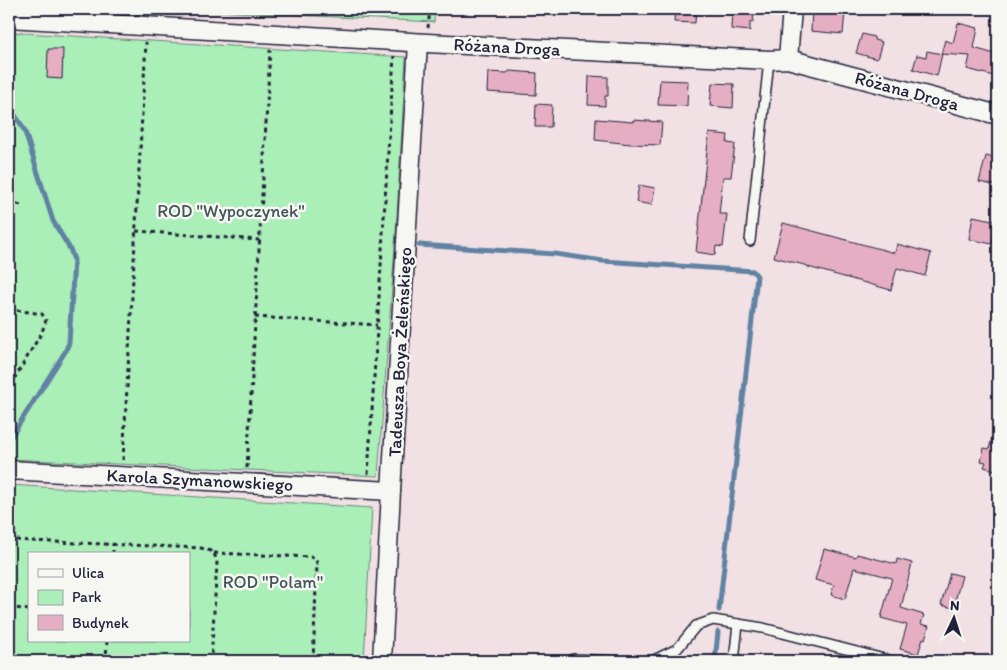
<svg xmlns="http://www.w3.org/2000/svg" width="1007" height="670" font-family="Itim,sans-serif">
	<style>
		.green { fill: #aaeeb8; stroke: #66887a; fill-rule: evenodd }
		.lines { fill: none; stroke-linecap: round; stroke-linejoin: round }
		.stream { stroke: #6082a3; stroke-width: 5 }
		.building { fill: #e6aec3; stroke: #22223b }
		.lane-casing { stroke: #22223b; stroke-width: 12 }
		.street-casing { stroke: #22223b; stroke-width: 21 }
		.path { stroke: #22223b; stroke-width: 3; stroke-dasharray: 4 4; stroke-linecap: butt }
		.lane { stroke: #f6f6f2; stroke-width: 9 }
		.street { stroke: #f6f6f2; stroke-width: 18 }
		.labels { text-anchor: middle; stroke-width: 5; stroke-linejoin: round; paint-order: stroke }
		.street-label { font-size: 18px; fill: #22223b; stroke: #f6f6f2 }
		.park-label { font-size: 18px; fill: #44555a; stroke: #f6f6f2 }
	</style>
	<rect width="100%" height="100%" fill="#f1e0e4"/>
	<filter id="ink" filterUnits="userSpaceOnUse"><feTurbulence type="fractalNoise" baseFrequency=".02" numOctaves="2"/><feDisplacementMap in="SourceGraphic" scale="10" xChannelSelector="R" yChannelSelector="G"/><feConvolveMatrix kernelMatrix="1 2 1 2 8 2 1 2 1" color-interpolation-filters="sRGB"/></filter>
	<g filter="url(#ink)">
		<g class="green">
			<polygon points="9,9 164,9 159,18"/>
			<polygon points="176,9 435,9 434,22"/>
			<polygon points="9,32 406,57 396,233 378,476 9,459"/>
			<path d="M9,485L372,508L364,661H9ZM29,554H189V641H29Z"/>
		</g>
		<g class="lines">
			<g class="stream">
				<polyline points="9,107 21,124 25,132 53,221 70,249 74,260 69,343 65,352 9,440"/>
				<polyline points="419,245 555,254 603,261 753,271 757,276 719,610"/>
				<polyline points="715,661 718,632"/>
			</g>
		</g>
		<g class="building">
			<polygon points="675,9 696,9 695,23 674,22"/>
			<polygon points="732,9 754,9 753,23 750,22 750,31 731,29"/>
			<polygon points="812,9 845,11 843,34 811,31"/>
			<polygon points="958,23 978,28 974,48 998,55 998,77 967,69 970,56 941,54 945,40 953,43"/>
			<polygon points="862,34 874,37 874,40 882,42 877,59 856,53"/>
			<polygon points="48,49 63,49 62,79 47,78"/>
			<polygon points="927,51 942,54 937,76 913,69 917,55 926,57"/>
			<polygon points="509,71 537,73 536,95 487,92 488,72 507,73"/>
			<polygon points="589,76 608,77 608,96 605,96 605,106 588,105"/>
			<polygon points="660,80 688,81 687,106 658,105"/>
			<polygon points="712,83 734,84 733,108 710,106"/>
			<polygon points="536,104 552,105 551,127 535,127"/>
			<polygon points="596,119 633,122 633,120 662,122 660,145 631,144 595,140"/>
			<polygon points="709,133 728,135 727,143 735,144 731,177 723,177 719,214 727,214 723,247 716,246 715,255 696,252"/>
			<polygon points="986,156 998,159 998,186 979,182"/>
			<polygon points="639,185 655,188 652,205 636,202"/>
			<polygon points="973,216 997,221 992,244 969,239"/>
			<polygon points="783,223 895,253 897,244 931,253 925,276 897,268 891,290 808,267 808,266 774,257"/>
			<polygon points="994,430 998,430 998,471 984,467 986,462 981,461 984,448 989,449"/>
			<polygon points="824,549 856,557 857,554 896,564 897,559 912,563 901,608 924,615 921,624 929,626 925,639 923,638 918,654 900,649 907,625 881,618 892,578 854,568 845,599 831,595 834,585 815,580"/>
			<polygon points="950,573 962,576 953,608 941,605"/>
		</g>
		<g class="lines">
			<g class="lane-casing">
				<g id="lane">
					<polyline points="750,241 769,60"/>
					<polyline points="573,659 613,661"/>
					<polyline points="652,661 677,649 696,626 713,620 763,628 892,661"/>
					<polyline points="734,661 738,624"/>
				</g>
			</g>
			<g class="street-casing">
				<g id="street">
					<polyline points="9,18 427,43 769,60 788,59 998,115"/>
					<polyline points="788,59 792,9"/>
					<polyline points="9,470 391,491"/>
					<polyline points="382,661 391,491 418,43"/>
				</g>
			</g>
			<g class="path">
				<polyline points="428,28 430,9"/>
				<polyline points="9,203 23,205"/>
				<polyline points="136,231 259,240"/>
				<polyline points="9,309 42,314 46,320 42,332 9,388"/>
				<polyline points="255,317 377,325"/>
				<polyline points="123,460 146,42"/>
				<polyline points="247,468 270,50"/>
				<polyline points="368,474 394,56"/>
				<path d="M9,536L16,540L30,541L201,548C211,551 215,551 217,563L211,661"/>
				<polyline points="214,553 311,557 316,559 317,564 313,661"/>
				<polyline points="113,554 113,544"/>
				<polyline points="9,607 29,610"/>
				<polyline points="106,661 107,641"/>
			</g>
			<use href="#lane" class="lane"/>
			<use href="#street" class="street"/>
		</g>
	</g>
	<g class="labels">
		<g class="street-label">
			<text transform="translate(507 47) rotate(3)" y="6">Różana Droga</text>
			<text transform="translate(907 91) rotate(15)" y="6">Różana Droga</text>
			<text transform="translate(400 352) rotate(-87)" y="6">Tadeusza Boya Żeleńskiego</text>
			<text transform="translate(200 480) rotate(3)" y="6">Karola Szymanowskiego</text>
		</g>
		<g class="park-label">
			<text x="231" y="217">ROD "Wypoczynek"</text>
			<text x="273" y="588">ROD "Polam"</text>
		</g>
	</g>
	<rect width="1007" height="670" fill="none" stroke="#f6f6f2" stroke-width="30"/>
	<rect x="15" y="15" width="977" height="640" fill="none" stroke="#22223b" stroke-width="2" filter="url(#ink)"/>
	<rect x="28" y="552" width="162" height="90" fill="#f6f6f2" stroke="#a1a1a9"/>
	<rect x="38" y="569" width="25" height="8" fill="#f6f6f2" stroke="#a1a1a9"/>
	<text x="72" y="578" font-size="15" fill="#22223b">Ulica</text>
	<rect x="38" y="590" width="25" height="15" fill="#aaeeb8" stroke="#a1a1a9"/>
	<text x="72" y="602" font-size="15" fill="#22223b">Park</text>
	<rect x="38" y="615" width="25" height="15" fill="#e6aec3" stroke="#a1a1a9"/>
	<text x="72" y="628" font-size="15" fill="#22223b">Budynek</text>
	<g transform="translate(954 618) rotate(4)" stroke="#f6f6f2" stroke-width="4" paint-order="stroke">
	<path d="M0-4L9 19L0 12L-9 19Z" fill="#22223b"/>
	<text y="-8" font-size="14" font-weight="bold" text-anchor="middle" fill="#22223b">N</text>
	</g>
</svg>
